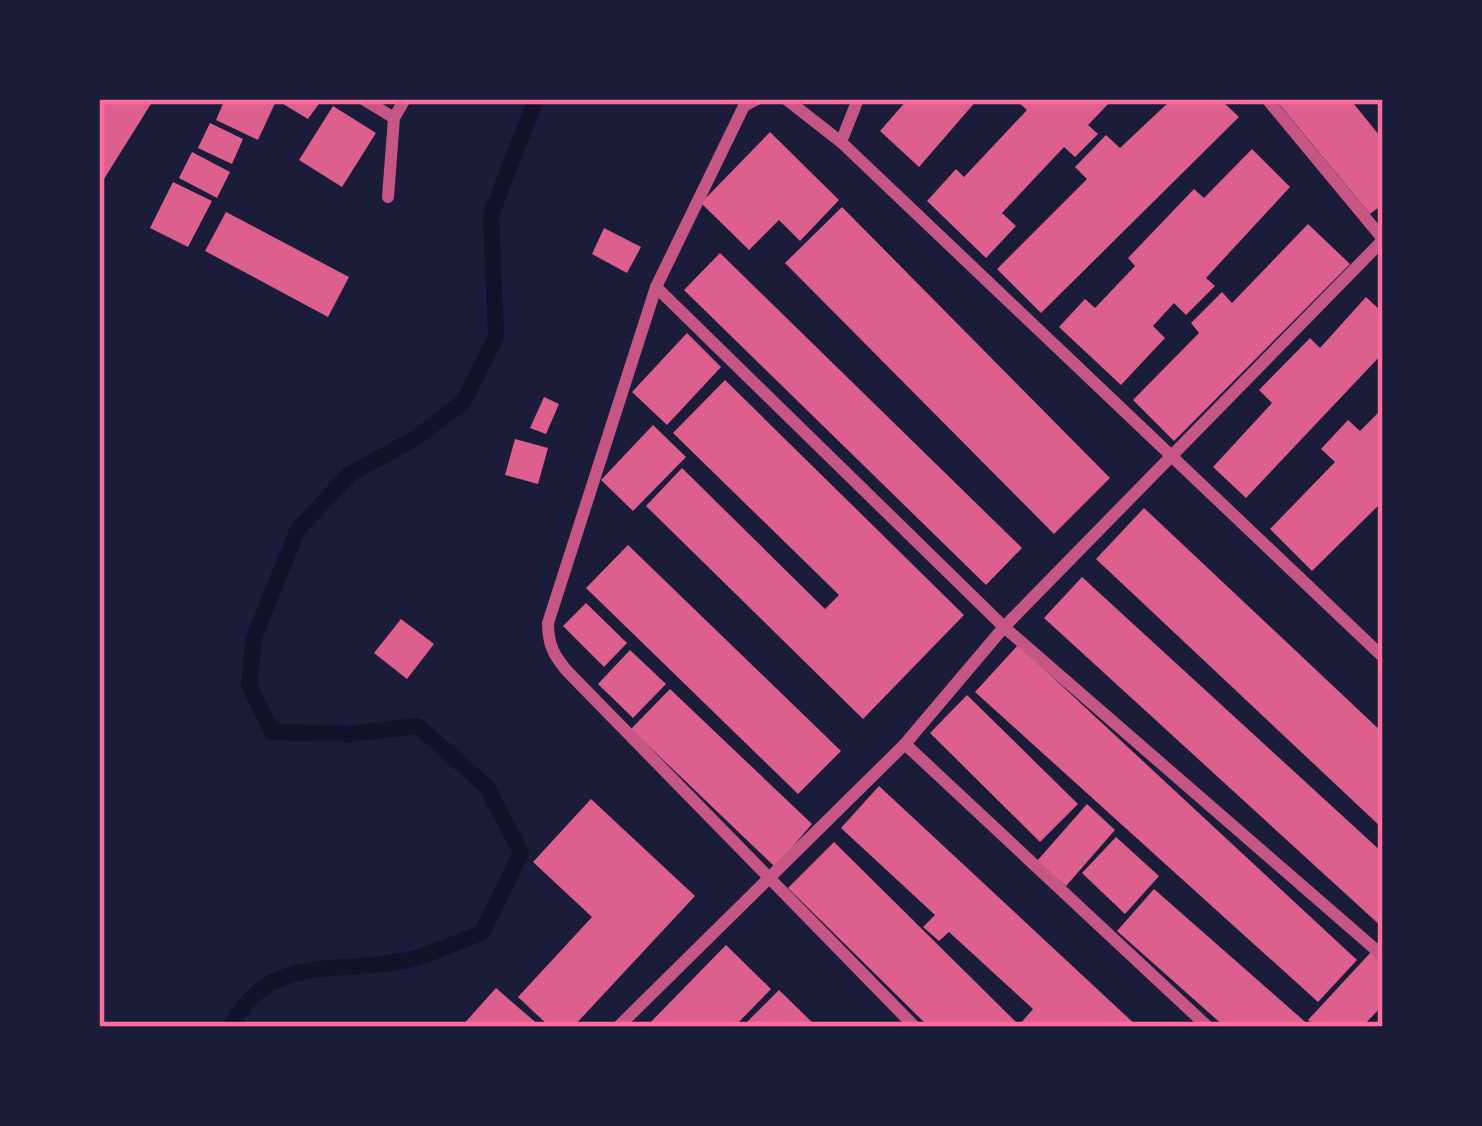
<svg xmlns="http://www.w3.org/2000/svg" width="1482" height="1126" font-family="'Sofia Sans Condensed',sans-serif">
	<style>
		.lines { fill: none; stroke-linecap: round; stroke-linejoin: round }
		.stream { stroke: #12122b; stroke-width: 16 }
		.building { fill: #dd5f8e }
		.minor { stroke: #c65784; stroke-width: 12 }
		.neatline { fill: none; stroke: #ff6b9d; stroke-width: 4.5 }
	</style>
	<rect width="100%" height="100%" fill="#1b1b3a"/>
	<g class="lines">
		<path class="stream" d="M231,1027C268,950 344,976 412,959C436,953 459,941 482,933L521,853L487,787L418,726L348,734L272,732L249,685L254,638L298,529L350,474L416,438L464,401L496,337L491,215L536,99"/>
	</g>
	<g class="building">
		<polygon points="99,99 154,99 99,187"/>
		<polygon points="225,99 277,99 258,140 216,120"/>
		<polygon points="286,99 319,99 321,101 308,119 283,104"/>
		<polygon points="908,99 978,99 919,167 880,131"/>
		<polygon points="1022,99 1113,99 1088,125 1098,134 1075,157 1064,147 1002,213 1016,226 986,258 927,201 956,169 964,177 1027,110 1018,102"/>
		<polygon points="1172,99 1220,99 1239,117 1041,313 997,269 1087,179 1075,167 1106,135 1120,148"/>
		<polygon points="1275,99 1350,99 1383,140 1383,204 1370,214"/>
		<polygon points="333,106 376,133 342,187 299,160"/>
		<polygon points="210,123 243,139 232,164 198,148"/>
		<polygon points="770,132 839,200 800,241 779,220 749,250 701,203"/>
		<polygon points="1252,149 1290,187 1206,278 1215,286 1186,315 1174,303 1153,326 1165,338 1121,385 1059,327 1085,299 1095,308 1135,266 1128,258 1194,189 1204,198"/>
		<polygon points="192,152 230,172 217,198 179,178"/>
		<polygon points="173,182 212,201 188,247 150,228"/>
		<polygon points="842,207 1110,478 1054,534 785,263"/>
		<polygon points="226,212 349,277 328,317 205,251"/>
		<polygon points="1308,224 1350,264 1174,441 1133,400 1199,333 1191,323 1222,292 1232,303"/>
		<polygon points="604,228 641,247 627,273 592,254"/>
		<polygon points="720,253 1022,548 986,585 684,290"/>
		<polygon points="1366,297 1383,313 1383,353 1246,498 1213,467 1272,403 1259,390 1310,338 1320,348"/>
		<polygon points="687,333 721,367 667,425 632,392"/>
		<polygon points="725,380 964,615 863,719 646,506 682,468 825,609 839,595 673,433"/>
		<polygon points="544,397 559,404 546,434 530,428"/>
		<polygon points="1383,408 1383,501 1312,571 1270,529 1335,462 1321,449 1348,420 1360,431"/>
		<polygon points="653,425 686,457 633,511 601,480"/>
		<polygon points="515,439 548,448 538,484 505,475"/>
		<polygon points="1144,508 1383,733 1383,829 1096,559"/>
		<polygon points="628,545 841,751 798,794 586,588"/>
		<polygon points="1082,577 1383,853 1383,928 1044,618"/>
		<polygon points="586,603 627,643 604,667 563,626"/>
		<polygon points="401,619 434,644 407,679 374,653"/>
		<polygon points="1018,645 1357,960 1318,1002 975,692"/>
		<polygon points="630,650 666,684 633,718 598,684"/>
		<polygon points="670,689 812,824 775,867 631,729"/>
		<polygon points="967,695 1078,804 1040,842 930,733"/>
		<polygon points="879,786 1138,1027 929,1027 788,888 834,842 1019,1025 1033,1009 949,932 939,941 923,927 935,915 841,828"/>
		<polygon points="591,799 695,896 573,1027 550,1027 518,997 592,917 533,862"/>
		<polygon points="1087,804 1115,830 1066,886 1037,861"/>
		<polygon points="1116,837 1159,876 1125,914 1082,873"/>
		<polygon points="1154,889 1311,1027 1225,1027 1117,931"/>
		<polygon points="726,945 771,989 734,1027 646,1027"/>
		<polygon points="1372,951 1383,961 1383,1005 1362,1027 1316,1027 1308,1020"/>
		<polygon points="496,988 541,1027 461,1027"/>
		<polygon points="779,990 817,1027 742,1027"/>
	</g>
	<g class="lines">
		<g class="minor">
			<polyline points="363,99 394,118"/>
			<path d="M757,99L744,106L656,287L548,623C548,645 554,656 568,672L915,1027"/>
			<polyline points="786,99 841,142 1383,657"/>
			<polyline points="1267,99 1383,239"/>
			<polyline points="841,142 858,99"/>
			<polyline points="388,197 394,118 405,99"/>
			<polyline points="656,287 1004,627 1383,956"/>
			<polyline points="905,744 1208,1027"/>
			<polyline points="618,1027 905,744 1004,627 1383,240"/>
		</g>
	</g>
	<rect width="1482" height="1126" fill="none" stroke="#1b1b3a" stroke-width="204"/>
	<rect x="102" y="102" width="1278" height="922" class="neatline"/>
</svg>
